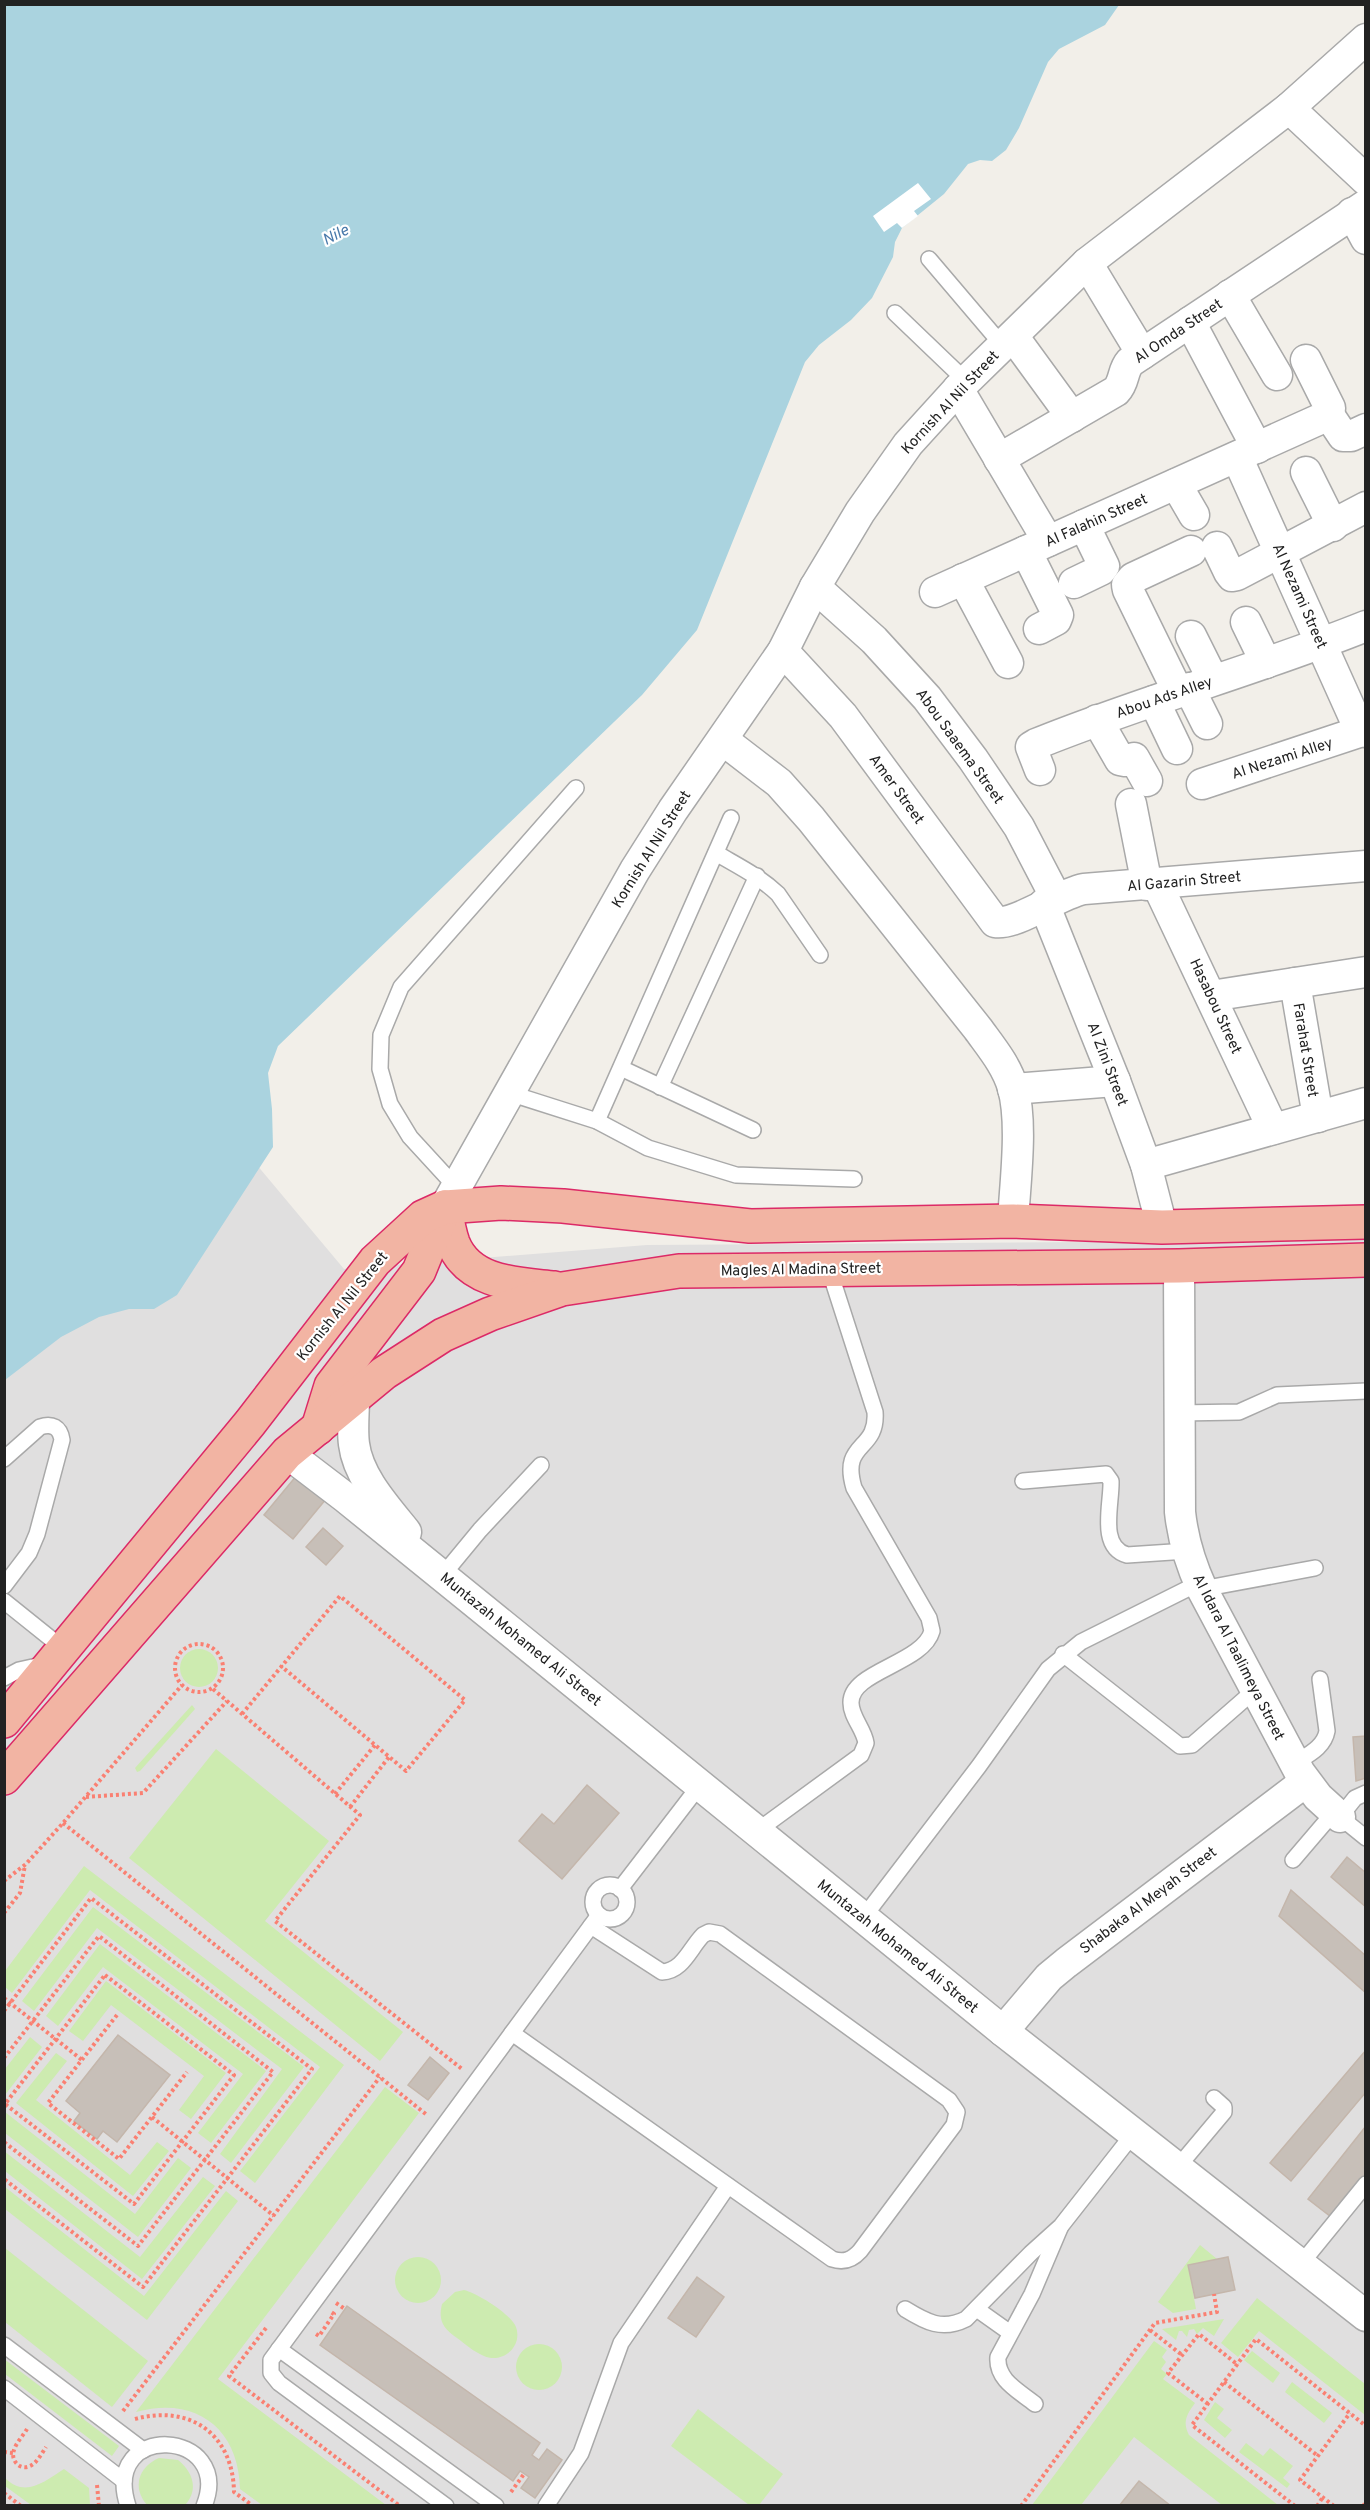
<svg xmlns="http://www.w3.org/2000/svg" width="1370" height="2510" font-family="Overpass,sans-serif">
	<style>
		.residential { fill: #e0dfdf }
		.grass { fill: #cdebb0 }
		.water { fill: #aad3df }
		.pier { fill: #fff }
		.building { fill: #c7bfb8; stroke: #c4b6ab; stroke-width: 1.5 }
		.lines { fill: none; stroke-linecap: round; stroke-linejoin: round }
		.service-casing { stroke: #a9a9a9; stroke-width: 18 }
		.minor-casing { stroke: #a9a9a9; stroke-width: 33 }
		.trunk-casing { stroke: #dc2a67; stroke-width: 36 }
		.path { stroke: #fa8072; stroke-width: 4; stroke-dasharray: 3 3; stroke-linecap: butt }
		.service { stroke: #fff; stroke-width: 15 }
		.minor { stroke: #fff; stroke-width: 30 }
		.trunk { stroke: #f2b4a3; stroke-width: 33 }
		.labels { text-anchor: middle; stroke-width: 4.5; stroke-linejoin: round; paint-order: stroke }
		.street-label { font-size: 15px; fill: #222; stroke: #fff }
		.water-label { font-size: 16px; font-style: italic; fill: #4a7aab; stroke: #fff }
	</style>
	<rect width="100%" height="100%" fill="#f2efe9"/>
	<polygon class="residential" points="4,863 344,1269 647,1245 1365,1240 1365,2505 5,2505"/>
	<g class="grass">
		<circle cx="199" cy="1668" r="19"/>
		<polygon points="192,1705 195,1709 140,1771 137,1772 135,1768"/>
		<polygon points="216,1749 329,1841 265,1921 403,2032 380,2061 129,1858"/>
		<polygon points="84,1866 344,2065 255,2183 240,2171 320,2067 90,1890 12,1993 5,1987 5,1971"/>
		<polygon points="93,1907 304,2067 231,2163 220,2154 282,2069 97,1928 34,2011 22,2001"/>
		<polygon points="100,1944 266,2071 211,2143 198,2133 243,2074 103,1967 58,2026 46,2016"/>
		<polygon points="106,1981 226,2073 191,2119 179,2110 204,2076 111,2005 83,2041 69,2031"/>
		<polygon points="30,2037 42,2047 5,2095 5,2069"/>
		<polygon points="56,2053 67,2061 36,2100 130,2175 157,2142 169,2151 133,2196 16,2103"/>
		<path d="M385,2087L419,2113L218,2379L386,2505H262L240,2489C239,2429 196,2395 136,2412Z"/>
		<polygon points="5,2112 135,2214 178,2158 191,2168 138,2237 5,2133"/>
		<polygon points="4,2151 140,2257 203,2177 215,2186 142,2279 5,2171"/>
		<polygon points="5,2187 144,2296 226,2191 238,2201 147,2320 5,2209"/>
		<polygon points="1200,2245 1217,2259 1188,2265 1196,2309 1173,2313 1158,2302"/>
		<polygon points="5,2248 148,2361 112,2407 5,2322"/>
		<circle cx="418" cy="2280" r="23"/>
		<path d="M464,2290C477,2293 511,2314 516,2327C523,2347 502,2364 484,2356C474,2352 465,2344 457,2338C443,2328 438,2321 442,2304L455,2292Z"/>
		<polygon points="1257,2298 1365,2384 1365,2415 1259,2331 1238,2357 1221,2343"/>
		<polygon points="1224,2319 1214,2336 1203,2328 1197,2334 1194,2329 1189,2330 1187,2337 1182,2331 1179,2331 1176,2340 1162,2329"/>
		<path d="M1154,2341L1167,2350L1162,2357L1166,2362L1161,2369L1167,2374L1163,2379L1195,2403C1187,2414 1182,2422 1189,2435L1278,2505H1222L1134,2437L1081,2505H1032Z"/>
		<circle cx="539" cy="2367" r="23"/>
		<polygon points="1252,2351 1280,2373 1273,2383 1244,2360"/>
		<polygon points="4,2359 119,2446 112,2456 5,2374"/>
		<polygon points="1292,2382 1332,2413 1324,2423 1285,2392"/>
		<polygon points="1215,2402 1224,2409 1217,2418 1232,2430 1225,2438 1204,2420"/>
		<polygon points="698,2409 783,2474 759,2505 749,2505 671,2446"/>
		<polygon points="1246,2443 1263,2456 1270,2448 1293,2466 1283,2478 1290,2484 1287,2488 1239,2452"/>
		<path d="M159,2458L178,2460C193,2472 199,2490 185,2505H147C132,2488 138,2467 159,2458Z"/>
		<path d="M64,2469L89,2488L90,2505H31L5,2486V2478C25,2498 44,2482 64,2469Z"/>
	</g>
	<polygon class="water" points="5,5 1119,5 1105,25 1059,49 1048,62 1019,128 1006,150 992,161 980,160 968,164 944,194 902,228 895,242 893,257 872,298 851,320 819,345 805,362 697,630 642,695 278,1046 268,1073 272,1109 273,1147 177,1295 154,1309 129,1309 99,1317 61,1337 5,1380"/>
	<polygon class="pier" points="918,183 931,199 914,211 918,216 902,228 897,223 884,232 873,216"/>
	<g class="building">
		<polygon points="297,1475 326,1499 293,1539 264,1515"/>
		<polygon points="323,1528 343,1546 326,1565 306,1547"/>
		<polygon points="1366,1736 1366,1778 1356,1781 1353,1737"/>
		<polygon points="587,1785 619,1813 562,1879 519,1841 542,1814 554,1824"/>
		<polygon points="1347,1857 1366,1873 1366,1907 1331,1877"/>
		<polygon points="1291,1890 1366,1956 1366,1993 1279,1916"/>
		<polygon points="118,2035 170,2075 117,2142 103,2131 97,2139 74,2121 80,2113 66,2101"/>
		<polygon points="1366,2050 1366,2092 1291,2181 1270,2163"/>
		<polygon points="430,2057 449,2073 428,2100 408,2085"/>
		<polygon points="1366,2126 1366,2181 1335,2220 1308,2199"/>
		<polygon points="1228,2257 1235,2290 1195,2298 1188,2265"/>
		<polygon points="697,2277 724,2297 696,2337 668,2318"/>
		<polygon points="347,2306 540,2443 532,2455 539,2460 547,2449 562,2460 535,2498 521,2488 529,2477 520,2471 513,2481 320,2345"/>
		<polygon points="1139,2481 1171,2506 1119,2506"/>
	</g>
	<g class="lines">
		<g class="service-casing">
			<g id="service">
				<polyline points="929,259 1003,346"/>
				<polyline points="895,313 966,381"/>
				<path d="M716,853C738,866 759,876 778,894L820,955"/>
				<polyline points="621,1068 753,1130"/>
				<polyline points="660,1087 757,876"/>
				<polyline points="509,1093 597,1121 648,1148 736,1175 854,1179"/>
				<polyline points="597,1121 731,818"/>
				<polyline points="455,1186 410,1137 390,1104 380,1069 381,1035 401,987 576,788"/>
				<polyline points="1179,1413 1239,1412 1277,1395 1366,1391"/>
				<path d="M4,1459L40,1427C52,1423 60,1427 62,1440L37,1534L29,1553L4,1586"/>
				<path d="M1023,1481L1106,1474L1111,1481C1112,1503 1098,1547 1127,1555L1187,1551"/>
				<polyline points="442,1576 480,1530 541,1465"/>
				<polyline points="1202,1589 1315,1568"/>
				<polyline points="4,1601 65,1650"/>
				<polyline points="1063,1654 1180,1746 1192,1745 1255,1690"/>
				<polyline points="4,1678 19,1670 46,1664"/>
				<path d="M1294,1764C1307,1755 1324,1748 1327,1731L1320,1679"/>
				<polyline points="1366,1793 1355,1798 1340,1817 1366,1838"/>
				<path d="M757,1831L861,1755L866,1743C864,1729 851,1717 851,1703C850,1671 923,1664 932,1631L929,1618L854,1488C840,1441 878,1452 875,1412L829,1269"/>
				<polyline points="1293,1860 1334,1812"/>
				<circle cx="610" cy="1902" r="17"/>
				<polyline points="620,1889 700,1785"/>
				<polyline points="863,1918 979,1766 1048,1669 1081,1642 1199,1583"/>
				<path d="M512,2033L832,2259C844,2263 852,2260 860,2251L954,2125L957,2112L949,2100L720,1934L709,1932L703,1935C690,1948 683,1971 662,1972L591,1926"/>
				<polyline points="1177,2168 1224,2112 1224,2107 1214,2098"/>
				<polyline points="1300,2265 1366,2184"/>
				<path d="M905,2309C926,2322 942,2331 966,2319L1031,2253L1061,2226L1134,2133"/>
				<polyline points="978,2310 1009,2332"/>
				<polyline points="4,2345 143,2450"/>
				<polyline points="279,2349 496,2506"/>
				<polyline points="4,2388 124,2481"/>
				<path d="M1035,2404C1019,2391 996,2380 998,2357L1032,2294L1060,2228"/>
				<path d="M128,2506C100,2420 235,2429 204,2506"/>
				<polyline points="446,2506 279,2383 271,2373 271,2360 599,1915"/>
				<polyline points="546,2506 581,2453 621,2343 728,2186"/>
			</g>
		</g>
		<g class="minor-casing">
			<g id="minor">
				<polyline points="1289,108 1366,180"/>
				<polyline points="1352,213 1366,239"/>
				<polyline points="1087,263 1142,354"/>
				<polyline points="1230,295 1277,375"/>
				<polyline points="1190,322 1257,448"/>
				<polyline points="1013,336 1072,417"/>
				<polyline points="958,389 1048,541"/>
				<polyline points="1329,415 1343,436 1351,436 1366,429"/>
				<polyline points="1237,457 1358,726 1366,732"/>
				<path d="M999,459L1116,391C1125,382 1122,371 1130,362L1366,205"/>
				<polyline points="1306,472 1333,526"/>
				<polyline points="1176,484 1194,515"/>
				<polyline points="1217,547 1229,572 1232,576 1237,575 1366,507"/>
				<polyline points="1026,551 1058,615 1056,620 1039,629"/>
				<polyline points="963,579 1008,663"/>
				<polyline points="1074,583 1101,570 1104,566 1084,525"/>
				<polyline points="815,587 874,640 927,698 973,759 1019,827 1056,898"/>
				<polyline points="935,592 1329,415 1330,408 1306,360"/>
				<polyline points="1246,622 1266,663"/>
				<polyline points="1191,636 1213,680"/>
				<path d="M783,651L843,716L995,922C1016,926 1058,894 1084,889L1366,866"/>
				<polyline points="1189,688 1207,724"/>
				<polyline points="1178,692 1128,590 1127,585 1133,578 1191,551"/>
				<polyline points="1154,701 1177,749"/>
				<polyline points="1097,720 1120,760 1125,761 1134,758 1147,781"/>
				<path d="M723,740L779,783L811,819L978,1029C991,1047 1007,1066 1013,1088C1023,1123 1015,1184 1013,1221"/>
				<path d="M1040,770L1031,747L1036,744C1144,700 1257,670 1366,626"/>
				<polyline points="1202,784 1362,731"/>
				<polyline points="1131,804 1147,885"/>
				<polyline points="1157,884 1273,1129"/>
				<polyline points="1044,904 1115,1081 1146,1165 1162,1227"/>
				<polyline points="1295,983 1318,1117"/>
				<polyline points="1211,996 1366,972"/>
				<polyline points="1013,1089 1115,1081"/>
				<polyline points="1146,1165 1366,1103"/>
				<polyline points="445,1207 635,870 673,810 783,651 815,587 860,512 908,444 958,389 1087,263 1289,108 1366,39"/>
				<path d="M1179,1266L1180,1512C1183,1540 1190,1563 1202,1589L1300,1773L1318,1797L1340,1817"/>
				<path d="M354,1397C354,1413 352,1429 354,1444C358,1477 386,1507 406,1532"/>
				<polyline points="287,1453 346,1498 1003,2031 1366,2316"/>
				<polyline points="1003,2031 1049,1977 1066,1963 1305,1782"/>
			</g>
		</g>
		<g class="trunk-casing">
			<g id="trunk">
				<path d="M445,1207C447,1219 449,1232 453,1243C469,1284 518,1284 554,1288"/>
				<polyline points="318,1428 331,1386 419,1271 445,1207"/>
				<polyline points="4,1721 250,1423 375,1261 423,1217 445,1207 501,1203 563,1206 750,1226 1013,1221 1162,1227 1366,1222"/>
				<polyline points="4,1778 287,1453 384,1373 443,1335 490,1314 562,1289 679,1271 1179,1266 1366,1260"/>
			</g>
		</g>
		<g class="path">
			<circle cx="199" cy="1668" r="24"/>
			<polyline points="213,1689 360,1815 275,1921 462,2069"/>
			<polyline points="242,1714 340,1596 465,1700 406,1771 281,1666"/>
			<polyline points="335,1794 375,1745"/>
			<polyline points="86,1797 143,1793 227,1701"/>
			<polyline points="350,1807 389,1757"/>
			<polyline points="63,1823 427,2115"/>
			<polyline points="4,1881 26,1864 63,1823 182,1685"/>
			<polyline points="4,1913 20,1893 25,1865"/>
			<polygon points="105,1975 234,2075 134,2204 5,2104"/>
			<polyline points="4,1998 82,2060"/>
			<polyline points="4,2011 91,1898 312,2069 143,2287 4,2179"/>
			<polyline points="117,2015 48,2103 119,2159 187,2072"/>
			<polyline points="4,2058 99,1936 273,2072 138,2246 4,2142"/>
			<polyline points="152,2117 274,2216"/>
			<polyline points="336,2303 345,2309"/>
			<polyline points="266,2328 229,2376 400,2506"/>
			<polyline points="1150,2330 1182,2355"/>
			<polyline points="316,2334 319,2336 334,2314 331,2312"/>
			<polyline points="1224,2382 1318,2456"/>
			<polyline points="1208,2404 1168,2373 1199,2334 1238,2365"/>
			<polyline points="123,2411 380,2077"/>
			<path d="M135,2419C190,2404 233,2434 234,2492L253,2506"/>
			<path d="M27,2429C23,2436 16,2443 14,2450C10,2460 20,2471 30,2466C37,2463 42,2453 46,2447"/>
			<polyline points="4,2452 13,2453"/>
			<polyline points="97,2485 99,2506"/>
			<polyline points="511,2492 524,2474"/>
			<polyline points="4,2493 21,2506"/>
			<polyline points="1021,2506 1155,2323 1217,2312 1214,2294"/>
			<polyline points="1295,2506 1192,2425 1256,2339 1366,2426"/>
			<polyline points="1317,2506 1323,2497"/>
			<polyline points="1334,2506 1300,2480 1350,2413"/>
			<polyline points="1363,2506 1366,2502"/>
		</g>
		<use href="#service" class="service"/>
		<use href="#minor" class="minor"/>
		<use href="#trunk" class="trunk"/>
	</g>
	<g class="labels">
		<g class="street-label">
			<text transform="translate(1178 331) rotate(-34)" y="5">Al Omda Street</text>
			<text transform="translate(950 402) rotate(-47)" y="5">Kornish Al Nil Street</text>
			<text transform="translate(1096 520) rotate(-24)" y="5">Al Falahin Street</text>
			<text transform="translate(1300 596) rotate(66)" y="5">Al Nezami Street</text>
			<text transform="translate(1164 697) rotate(-19)" y="5">Abou Ads Alley</text>
			<text transform="translate(960 746) rotate(54)" y="5">Abou Saaema Street</text>
			<text transform="translate(1282 758) rotate(-18)" y="5">Al Nezami Alley</text>
			<text transform="translate(897 789) rotate(54)" y="5">Amer Street</text>
			<text transform="translate(651 849) rotate(-58)" y="5">Kornish Al Nil Street</text>
			<text transform="translate(1184 881) rotate(-5)" y="5">Al Gazarin Street</text>
			<text transform="translate(1216 1006) rotate(65)" y="5">Hasabou Street</text>
			<text transform="translate(1306 1050) rotate(81)" y="5">Farahat Street</text>
			<text transform="translate(1108 1064) rotate(69)" y="5">Al Zini Street</text>
			<text transform="translate(801 1269) rotate(-1)" y="5">Magles Al Madina Street</text>
			<text transform="translate(342 1306) rotate(-51)" y="5">Kornish Al Nil Street</text>
			<text transform="translate(521 1639) rotate(39)" y="5">Muntazah Mohamed Ali Street</text>
			<text transform="translate(1239 1657) rotate(63)" y="5">Al Idara Al Taalimeya Street</text>
			<text transform="translate(1148 1900) rotate(-37)" y="5">Shabaka Al Meyah Street</text>
			<text transform="translate(898 1946) rotate(39)" y="5">Muntazah Mohamed Ali Street</text>
		</g>
		<g class="water-label">
			<text transform="translate(335 234) rotate(-27)" y="6">Nile</text>
		</g>
	</g>
	<rect width="1370" height="2510" fill="none" stroke="#222222" stroke-width="12"/>
</svg>
